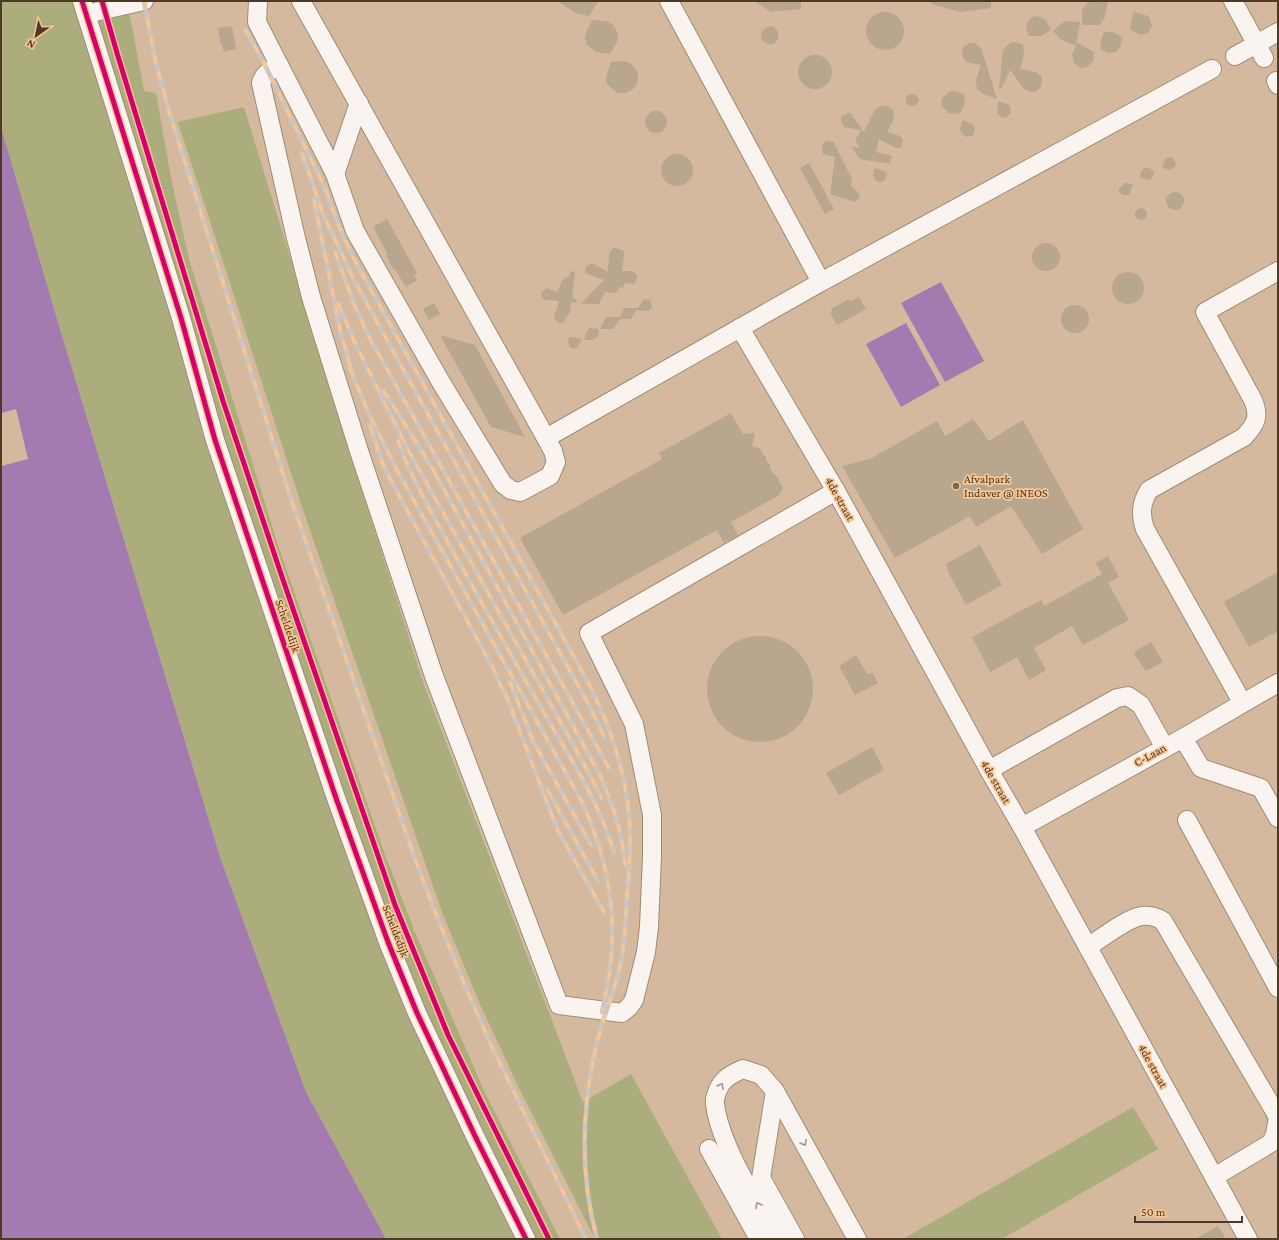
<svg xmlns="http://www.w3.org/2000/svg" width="1279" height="1240" font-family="'Crimson Pro',serif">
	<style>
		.green { fill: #abae7c }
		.water { fill: #a47bb1 }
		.pier { fill: #d4b99e }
		.building { fill: #b8a68e }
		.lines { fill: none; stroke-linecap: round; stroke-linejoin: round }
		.minor-casing { stroke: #a08b76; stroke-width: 20 }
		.minor { stroke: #f9f4f0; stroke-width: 18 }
		.rail-casing { stroke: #ccc5bd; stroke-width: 4.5 }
		.rail { stroke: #f8c694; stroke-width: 3; stroke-dasharray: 9; stroke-linecap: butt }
		.cycleway-casing { stroke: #f8c694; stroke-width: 8 }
		.cycleway { stroke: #d6006c; stroke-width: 5 }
		.oneway { stroke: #a3968a }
		.poi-dot { fill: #7c664f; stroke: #f8c694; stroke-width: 1.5 }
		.labels { text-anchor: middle; stroke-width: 3.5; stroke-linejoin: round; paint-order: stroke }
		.poi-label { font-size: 12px; fill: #4d3924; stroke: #f8c694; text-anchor: start }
		.street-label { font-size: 12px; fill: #4d3924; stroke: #f8c694 }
	</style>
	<rect width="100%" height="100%" fill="#d4b99e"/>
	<g class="green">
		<polygon points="1,1 145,1 128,5 144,91 156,93 171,178 189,259 278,545 383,849 414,930 486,1095 560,1239 386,1239 306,1092 221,860 54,309 1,127"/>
		<polygon points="244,107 350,453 423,682 583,1102 631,1074 722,1239 595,1239 519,1088 479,1002 442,912 301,504 178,122"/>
		<polygon points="1133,1107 1158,1149 1002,1239 903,1239"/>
	</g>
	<g class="water">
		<polygon points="1,127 54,309 221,860 306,1092 386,1239 1,1239"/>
		<polygon points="941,282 984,361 945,382 901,303"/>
		<polygon points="906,323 940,385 901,407 866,344"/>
	</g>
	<polygon class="pier" points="16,409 28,459 1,466 1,413"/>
	<g class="building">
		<polygon points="558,1 598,1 589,16 575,13"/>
		<polygon points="754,1 801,1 801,9 771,12"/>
		<polygon points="932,1 991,1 991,8 960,12 931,4"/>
		<polygon points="1092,1 1108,1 1105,17 1100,25 1082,25 1082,10 1087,3"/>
		<polygon points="1133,12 1145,15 1149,17 1152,26 1148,33 1141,35 1130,30"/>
		<circle cx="885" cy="31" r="19"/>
		<polygon points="1037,16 1045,19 1051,30 1041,36 1029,36 1026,27 1027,23 1032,17"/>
		<polygon points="592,20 606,21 612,24 616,29 618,36 617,42 610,54 596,52 587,45 585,39 586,33"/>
		<polygon points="1066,21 1080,22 1076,46 1078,43 1094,52 1093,61 1087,67 1080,68 1074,63 1072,55 1076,46 1062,40 1053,31 1062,23"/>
		<polygon points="232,26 236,49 224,52 222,45 221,45 218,28"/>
		<polygon points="773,26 778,32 778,39 774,44 768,44 762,41 761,34 765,28"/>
		<polygon points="1104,32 1113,32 1122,37 1121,46 1116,52 1108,53 1100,49 1101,40"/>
		<polygon points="1013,42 1023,44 1024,54 1020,69 1036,72 1040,75 1042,79 1041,87 1035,92 1031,92 1024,89 1010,70 1001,89 999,89 1003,50 1009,44"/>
		<polygon points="970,43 975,43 981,48 997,99 983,94 977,89 976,80 981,65 966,62 962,55 963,47"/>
		<circle cx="815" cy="72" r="17"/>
		<polygon points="624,61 630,63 635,68 638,73 638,79 636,86 632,90 625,93 618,93 613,90 608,85 606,80 607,74 611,62"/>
		<polygon points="950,91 955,91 965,95 964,106 960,114 948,113 942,106 941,101 943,97"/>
		<polygon points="910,94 913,94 917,96 919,100 917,105 911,106 906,104 906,98"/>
		<polygon points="998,101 1007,104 1010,106 1011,112 1007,117 1003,118 997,114"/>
		<polygon points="882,106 887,106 893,110 894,117 893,121 887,132 900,136 903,140 901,148 896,148 879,139 876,152 892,156 890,164 860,159 851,146 860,148 855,141 861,130 844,127 841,121 842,116 848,113 851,114 864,132 866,126 867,126 874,111 878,107"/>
		<circle cx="656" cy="122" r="11"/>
		<polygon points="963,120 972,124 974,126 975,131 972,136 967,137 962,134 960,129"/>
		<polygon points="826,141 834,142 835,145 852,179 851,186 858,192 860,197 855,202 830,194 835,157 823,154 822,145"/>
		<circle cx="677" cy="170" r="16"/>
		<polygon points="1171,157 1176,162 1175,167 1169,170 1162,167 1165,159"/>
		<polygon points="809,163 834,209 825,214 800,168"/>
		<polygon points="875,168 885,171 887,176 884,181 880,182 876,181 873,176"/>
		<polygon points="1144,168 1149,168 1154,171 1153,177 1149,180 1140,178 1141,172"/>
		<polygon points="1125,183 1133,184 1129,195 1123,195 1119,192 1119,188"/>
		<circle cx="1175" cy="201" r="9"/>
		<circle cx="1141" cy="214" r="6"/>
		<polygon points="387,219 417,273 414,275 417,280 406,287 394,268 393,269 386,255 388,255 373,227"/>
		<circle cx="1046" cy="257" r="14"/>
		<polygon points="615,248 622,250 624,252 624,255 622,271 633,271 637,275 637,279 634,284 625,283 623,288 620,287 616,293 605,292 599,304 581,304 604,280 585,273 586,266 592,263 608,272 609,254 612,249"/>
		<polygon points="571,271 575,272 572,298 577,300 576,303 571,302 570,312 563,323 558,323 554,318 559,301 545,300 542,297 541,293 546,288 557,292 563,279 569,276"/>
		<circle cx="1128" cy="288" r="16"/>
		<polygon points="859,297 866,309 837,325 830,313 832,312 831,309 849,299 850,302"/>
		<polygon points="644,299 650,300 651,302 652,307 649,311 637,310 631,319 620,319 613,329 600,329 606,317 620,317 624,308 638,308"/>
		<polygon points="434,303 440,314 429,320 423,309"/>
		<circle cx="1075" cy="319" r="14"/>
		<polygon points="590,328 599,329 598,336 593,340 584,340 587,331"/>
		<polygon points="440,335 475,345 525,437 491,427"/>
		<polygon points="570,337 575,337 582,340 577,348 572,349 569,346 568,341"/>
		<polygon points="731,413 743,434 755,433 752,446 761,449 763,455 766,456 766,461 770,464 770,469 779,479 779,482 783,488 778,496 731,522 738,535 724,543 717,530 563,615 520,538 662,459 659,453"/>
		<polygon points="973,419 989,441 1023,420 1083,529 1042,554 1011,506 976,527 970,516 895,558 842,466 870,459 937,421 945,436"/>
		<polygon points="980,545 1002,585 966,605 947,570 948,569 946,564"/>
		<polygon points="1108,556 1119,577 1108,583 1129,620 1083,645 1072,626 1034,648 1046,670 1029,680 1017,657 990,672 972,637 1041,600 1044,606 1102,574 1096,563"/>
		<polygon points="1278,572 1278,631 1249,647 1224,602"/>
		<circle cx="760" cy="689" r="53"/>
		<polygon points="1151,642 1163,662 1146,671 1134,654 1136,652 1135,651"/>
		<polygon points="856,655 868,675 872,672 878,683 855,695 839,666"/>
		<polygon points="872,747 884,770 839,795 826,773"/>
		<polygon points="1218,1226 1226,1239 1195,1239"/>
	</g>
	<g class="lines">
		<g class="minor-casing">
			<g id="minor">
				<polyline points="82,1 181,318 215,440 336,798 388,942 417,1013 475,1136 526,1239"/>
				<polyline points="258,1 257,22 335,174 359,103"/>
				<polyline points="301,1 546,438 821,282"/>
				<polyline points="669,1 821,282 1212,69"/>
				<polyline points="1233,1 1264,58"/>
				<polyline points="86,14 144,1"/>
				<polyline points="1235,56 1278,32"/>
				<path d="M279,65C271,70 263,74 261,83L295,234L311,297L359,451L434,676L559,1005L622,1013L629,1007L634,1000L646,952L649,927L652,856V815L634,724L589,633L836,491"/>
				<polyline points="1276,81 1278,85"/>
				<polyline points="335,174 355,231 442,384 503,484 511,490 520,492 550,476 556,462 553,451 546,438"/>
				<polyline points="740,328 836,491 989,770 1022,827 1248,1239"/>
				<path d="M1242,702L1145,529C1140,514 1141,503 1149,490L1244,437C1256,424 1260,417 1253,400L1205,312L1278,271"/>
				<polyline points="1183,738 1201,768 1261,788 1278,818"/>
				<polyline points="989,770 1117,698 1128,696 1141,705 1165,748"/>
				<polyline points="1187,820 1278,988"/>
				<polyline points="1022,827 1183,738 1278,683"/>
				<path d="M1088,947C1100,939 1129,917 1142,916C1150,915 1157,917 1163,921L1278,1117"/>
				<polyline points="775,1091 761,1178 795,1239"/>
				<polyline points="709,1149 759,1239"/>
				<polyline points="1214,1177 1271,1143 1275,1134 1278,1117"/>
				<path d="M777,1239C756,1200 725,1154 716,1111C716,1107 714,1103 715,1099C719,1081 727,1076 743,1069L761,1075L775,1091L857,1239"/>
			</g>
		</g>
		<use href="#minor" class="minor"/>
		<g class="rail-casing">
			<g id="rail">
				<polyline points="144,1 155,59 168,108 290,496 414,856 434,909 463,981 490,1043 586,1239"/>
				<path d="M245,29L263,61L324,186L340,229L354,259L589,684C613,732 630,784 630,839C630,858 629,877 627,896C626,920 625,943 620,966C616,985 609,1002 603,1021C599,1035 595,1050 592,1065"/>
				<polyline points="302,153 323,214 355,282 590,707 605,739"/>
				<polyline points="314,200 341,334 352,372"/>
				<polyline points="335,252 354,304 368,335 609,768"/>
				<polyline points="338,303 354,341 408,450 584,764 602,799"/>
				<path d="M350,368L368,412L398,472L582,802C602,846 614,893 612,942C612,965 607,989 602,1012"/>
				<polyline points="383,390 415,440 438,478"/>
				<polyline points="370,425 381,460 389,477 494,670 506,698"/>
				<path d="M398,440C409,474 427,504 444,535C478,597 513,658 548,720C573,762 600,805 614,852"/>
				<path d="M435,473L601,777C613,805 623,835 625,865"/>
				<polyline points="510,682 533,741 591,845"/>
				<polyline points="505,693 558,831 604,912"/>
				<polyline points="547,789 598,881"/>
				<path d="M593,1061C581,1121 581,1179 597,1239"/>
			</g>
		</g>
		<use href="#rail" class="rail"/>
		<g class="cycleway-casing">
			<g id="cycleway">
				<polyline points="82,1 181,318 215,440 336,798 388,942 417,1013 475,1136 526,1239"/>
				<polyline points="102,1 117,53 223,401 281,574 395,905 448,1035 549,1239"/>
			</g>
		</g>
		<use href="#cycleway" class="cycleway"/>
	</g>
	<defs><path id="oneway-chevron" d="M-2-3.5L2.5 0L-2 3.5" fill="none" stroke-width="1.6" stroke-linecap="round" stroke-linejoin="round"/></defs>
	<g class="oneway">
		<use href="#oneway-chevron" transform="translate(721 1086) rotate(-60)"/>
		<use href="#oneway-chevron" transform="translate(804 1143) rotate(61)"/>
		<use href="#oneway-chevron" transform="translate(758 1205) rotate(-119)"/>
	</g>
	<circle class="poi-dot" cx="956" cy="486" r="4"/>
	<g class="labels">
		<g class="poi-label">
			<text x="964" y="483">Afvalpark<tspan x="964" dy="14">Indaver @ INEOS</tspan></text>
		</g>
		<g class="street-label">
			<text transform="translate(840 499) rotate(61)" y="4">4de straat</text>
			<text transform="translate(288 626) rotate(71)" y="4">Scheldedijk</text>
			<text transform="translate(1150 755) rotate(-29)" y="4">C-Laan</text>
			<text transform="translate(996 782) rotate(60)" y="4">4de straat</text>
			<text transform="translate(396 931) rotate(69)" y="4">Scheldedijk</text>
			<text transform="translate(1153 1066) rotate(61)" y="4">4de straat</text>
		</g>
	</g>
	<rect width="1279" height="1240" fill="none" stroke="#4d3924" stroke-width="4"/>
	<g transform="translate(36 36) rotate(213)" stroke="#f8c694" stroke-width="3" paint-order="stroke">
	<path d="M0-3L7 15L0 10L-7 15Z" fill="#4d3924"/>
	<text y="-6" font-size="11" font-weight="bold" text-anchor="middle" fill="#4d3924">N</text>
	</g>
	<path d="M1135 1216v6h107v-6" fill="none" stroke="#4d3924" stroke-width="2"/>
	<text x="1141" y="1216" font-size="12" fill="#4d3924" stroke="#f8c694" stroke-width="3" paint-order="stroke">50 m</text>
</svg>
